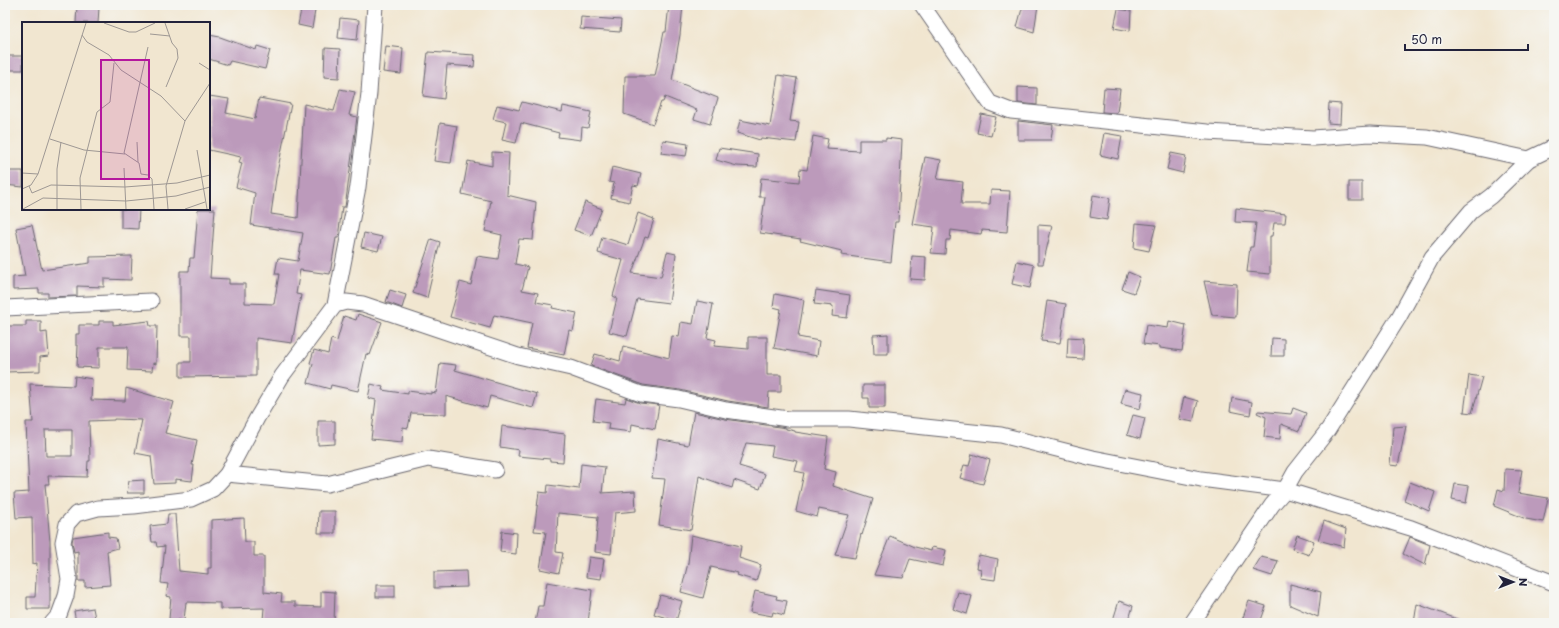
<svg xmlns="http://www.w3.org/2000/svg" width="1559" height="628" font-family="'Playpen Sans',sans-serif">
	<style>
		.building { fill: #bc9abb; fill-rule: evenodd }
		.lines { fill: none; stroke-linecap: round; stroke-linejoin: round }
		.minor-casing { stroke: #6a676f; stroke-width: 17 }
		.minor { stroke: #fff; stroke-width: 15 }
		.inset-road { fill: none; stroke: #9e9894; stroke-width: 1 }
		.view { fill: #b5179e; fill-opacity: 0.15; stroke: #b5179e; stroke-width: 2 }
		.inset-edge { fill: none; stroke: #22223b; stroke-width: 2 }
	</style>
	<rect width="100%" height="100%" fill="#f6f6f2"/>
	<filter id="ink" filterUnits="userSpaceOnUse"><feTurbulence type="fractalNoise" baseFrequency=".025" numOctaves="2"/><feDisplacementMap in="SourceGraphic" scale="8" xChannelSelector="R" yChannelSelector="G"/><feConvolveMatrix kernelMatrix="1 2 1 2 8 2 1 2 1" color-interpolation-filters="sRGB"/></filter>
	<filter id="wash" filterUnits="userSpaceOnUse"><feTurbulence type="fractalNoise" baseFrequency=".012" numOctaves="4" result="noise"/><feDisplacementMap in="SourceGraphic" scale="16" xChannelSelector="R" yChannelSelector="G"/><feGaussianBlur stdDeviation="0.9" result="paint"/><feColorMatrix in="noise" values="0 0 0 0 0 0 0 0 0 0 0 0 0 0 0 0 0 1.4 0 .05"/><feComposite in="paint" operator="in"/></filter>
	<g filter="url(#wash)">
		<rect width="100%" height="100%" fill="#f1e6d0"/>
		<g id="blocks">
			<g class="building">
				<polygon points="77,5 99,7 98,23 76,23"/>
				<polygon points="302,5 316,5 312,28 298,25"/>
				<polygon points="669,5 683,5 680,35 672,80 718,98 710,124 694,119 697,110 665,97 663,102 661,102 653,124 624,114 625,76 655,76 664,32 666,32"/>
				<polygon points="1023,5 1038,5 1034,32 1017,27"/>
				<polygon points="1118,9 1131,11 1130,31 1114,28"/>
				<polygon points="581,17 621,20 620,32 580,29"/>
				<polygon points="340,18 359,20 357,40 338,38"/>
				<polygon points="209,35 220,37 256,50 257,46 270,50 265,69 230,61 228,65 209,59"/>
				<polygon points="386,46 403,48 401,74 383,72"/>
				<polygon points="325,48 340,49 339,78 324,77"/>
				<polygon points="428,52 475,55 474,67 447,65 444,99 423,96"/>
				<rect x="8" y="56" width="15" height="14"/>
				<polygon points="778,75 797,78 790,121 799,122 796,142 761,138 760,140 737,133 740,120 770,126"/>
				<polygon points="1018,87 1037,88 1037,105 1018,103"/>
				<polygon points="1104,88 1120,89 1117,113 1102,112"/>
				<polygon points="340,89 355,92 349,115 357,117 346,200 345,207 342,207 338,238 336,238 330,274 300,270 296,294 301,295 292,343 256,338 256,376 180,377 180,362 191,362 191,336 180,336 180,271 189,271 190,258 194,258 198,209 215,209 210,278 229,279 229,284 245,284 245,303 274,304 279,274 275,274 278,258 298,261 303,233 251,225 255,193 236,187 242,163 239,162 241,157 209,150 209,96 229,99 226,113 255,119 259,98 291,104 276,178 271,214 298,218 304,104 334,111"/>
				<polygon points="522,102 562,112 563,106 591,112 588,128 582,127 581,140 558,137 559,133 521,123 516,143 502,140 506,122 493,119 497,105 519,110"/>
				<polygon points="1329,103 1341,104 1340,124 1328,123"/>
				<polygon points="981,114 996,117 991,136 977,133"/>
				<polygon points="1018,121 1053,125 1051,140 1018,140"/>
				<polygon points="440,123 457,126 451,163 434,161"/>
				<polygon points="1104,133 1122,136 1118,159 1100,155"/>
				<polygon points="813,136 828,139 826,149 859,151 859,140 886,140 886,138 902,140 898,222 895,222 891,262 841,255 842,251 800,241 801,239 760,233 765,197 759,197 761,178 799,182 800,169 807,170"/>
				<polygon points="663,140 688,144 686,156 661,153"/>
				<polygon points="719,148 758,154 757,167 737,166 716,160"/>
				<polygon points="492,152 509,153 507,195 536,202 533,240 519,239 515,264 528,267 522,290 538,293 536,302 553,305 552,308 577,313 573,331 569,330 564,355 527,348 532,323 494,315 490,328 450,317 460,282 471,285 477,256 498,259 502,235 485,231 491,201 462,194 468,161 492,166"/>
				<polygon points="1171,153 1186,156 1183,173 1167,169"/>
				<polygon points="925,157 941,160 937,179 963,182 961,204 990,204 991,190 1010,191 1007,232 982,230 981,234 951,230 950,240 946,240 945,254 931,253 934,227 912,224"/>
				<polygon points="612,167 641,174 638,186 633,185 629,202 611,198 614,183 609,182"/>
				<polygon points="5,171 23,171 23,187 5,185"/>
				<rect x="1349" y="182" width="13" height="18"/>
				<polygon points="1093,195 1110,198 1107,220 1090,217"/>
				<polygon points="585,202 602,209 591,236 574,230"/>
				<polygon points="1236,208 1286,214 1285,223 1274,223 1272,236 1270,236 1270,274 1247,272 1250,247 1253,247 1256,223 1235,222"/>
				<polygon points="121,209 139,209 138,229 121,228"/>
				<polygon points="638,213 654,219 648,238 645,237 632,273 661,277 667,252 676,254 669,303 637,299 627,336 609,332 617,298 613,296 623,260 598,253 602,237 628,245"/>
				<polygon points="1136,223 1156,225 1149,251 1134,248"/>
				<polygon points="32,225 42,270 90,263 90,257 132,256 131,280 104,279 104,287 77,286 77,296 48,297 48,293 39,293 39,289 13,290 13,277 25,276 16,228"/>
				<polygon points="1038,225 1052,226 1043,264 1038,264"/>
				<polygon points="364,233 382,237 378,251 361,247"/>
				<polygon points="431,239 440,242 427,298 413,293"/>
				<polygon points="912,256 926,257 925,280 910,279"/>
				<polygon points="1017,261 1034,265 1030,288 1012,284"/>
				<polygon points="1128,272 1140,277 1134,293 1122,289"/>
				<polygon points="1204,281 1237,284 1236,317 1212,315"/>
				<polygon points="390,290 406,295 402,308 386,302"/>
				<polygon points="816,290 850,295 847,318 832,316 833,306 814,304"/>
				<polygon points="775,294 804,300 798,337 819,341 817,356 774,348 781,309 773,307"/>
				<polygon points="697,301 713,304 707,338 716,340 714,346 748,349 748,337 767,337 767,375 781,375 781,392 769,392 768,407 728,401 680,390 643,385 591,366 595,354 620,361 623,346 669,358 672,336 679,337 681,322 693,324"/>
				<polygon points="1047,301 1066,304 1060,343 1041,341"/>
				<polygon points="358,314 382,322 370,355 366,354 358,391 331,385 330,389 308,383 313,364 310,363 314,350 328,354 331,339 337,341 344,316 356,320"/>
				<polygon points="26,321 41,321 41,333 47,332 49,356 40,357 40,371 5,372 5,326 26,326"/>
				<polygon points="99,321 113,321 113,325 149,321 150,326 157,326 156,364 153,363 152,371 127,370 128,347 99,347 99,368 77,367 78,346 76,346 76,334 79,334 79,325 99,325"/>
				<polygon points="1169,321 1186,325 1182,351 1160,348 1160,346 1143,344 1146,325 1168,328"/>
				<polygon points="888,334 888,354 874,354 873,335"/>
				<polygon points="1068,337 1084,338 1083,359 1067,358"/>
				<polygon points="1272,338 1284,339 1284,356 1271,356"/>
				<polygon points="440,363 456,365 455,370 537,394 533,408 490,396 487,408 446,396 446,414 411,413 408,428 403,427 402,442 371,439 376,400 368,398 371,384 383,387 382,390 408,394 408,391 431,394 431,392 436,393"/>
				<polygon points="1469,375 1482,377 1472,413 1464,412"/>
				<path d="M75,376L92,379L91,400L125,401L126,388L174,402L165,433L197,440L192,465H194L192,481L175,479V483L154,484L151,456L135,453L142,420L114,419V420L89,421L90,461H88L87,477L48,476L49,484H45L50,542V609H27V597H35L37,563L33,564L32,517L16,518L14,493L29,492L26,422H33L30,384L74,386ZM45,430H72V456H46Z"/>
				<polygon points="863,385 885,385 885,408 869,408 869,398 863,398"/>
				<polygon points="1125,389 1143,393 1140,409 1121,404"/>
				<polygon points="1184,397 1198,401 1193,422 1179,419"/>
				<polygon points="626,398 640,403 659,405 655,429 632,424 631,432 608,429 609,423 593,421 596,399 625,403"/>
				<polygon points="1232,398 1252,402 1250,415 1230,411"/>
				<polygon points="1293,408 1306,413 1299,431 1281,424 1280,439 1264,437 1266,417 1257,413 1258,411 1291,414"/>
				<polygon points="694,412 725,419 786,428 786,429 795,431 795,432 828,437 824,469 836,472 833,486 873,499 862,535 861,534 855,558 835,555 849,515 819,509 817,517 796,511 804,473 795,471 798,461 771,456 773,446 746,443 739,466 765,474 760,489 734,480 732,488 699,476 691,530 659,525 665,479 652,478 658,439 688,445"/>
				<polygon points="1133,415 1145,418 1140,439 1127,435"/>
				<polygon points="318,421 335,421 335,444 318,445"/>
				<polygon points="502,426 565,434 563,462 550,461 550,459 518,456 519,450 500,447"/>
				<polygon points="1406,426 1398,466 1390,465 1393,427"/>
				<polygon points="972,454 990,460 983,484 960,478 964,465 969,466"/>
				<polygon points="581,464 605,467 602,493 635,491 636,511 615,513 611,554 595,552 598,517 558,513 556,552 563,553 559,573 540,569 546,532 534,531 539,492 547,493 548,485 579,489"/>
				<polygon points="1505,469 1522,470 1518,493 1548,498 1543,522 1526,519 1494,506 1498,489 1504,491"/>
				<polygon points="144,480 144,493 127,493 129,481"/>
				<polygon points="1410,482 1435,492 1429,511 1404,500"/>
				<polygon points="1455,484 1469,486 1466,503 1452,500"/>
				<polygon points="319,511 335,511 335,533 318,533"/>
				<polygon points="168,514 175,514 179,571 208,574 208,568 211,568 211,520 244,518 245,542 254,542 254,556 264,556 264,592 282,594 281,602 295,602 295,606 321,607 321,591 335,592 334,623 296,623 263,620 264,608 220,609 220,603 186,602 184,620 169,619 171,597 166,596 168,584 161,583 165,546 157,547 156,542 152,542 150,526 167,524"/>
				<polygon points="1324,521 1346,529 1344,547 1318,540"/>
				<polygon points="502,531 517,533 516,554 500,552"/>
				<polygon points="108,532 108,537 116,538 118,548 107,551 110,585 85,587 85,581 78,581 78,551 74,552 72,542 73,537"/>
				<polygon points="691,535 741,546 739,558 761,565 756,581 737,575 738,573 711,567 703,598 681,592 688,563"/>
				<polygon points="1297,535 1314,541 1309,555 1292,549"/>
				<polygon points="890,536 915,547 931,551 932,547 946,550 943,566 910,559 903,578 874,575"/>
				<polygon points="1410,537 1430,545 1425,565 1403,554"/>
				<polygon points="979,555 998,559 995,580 980,578 981,569 977,568"/>
				<polygon points="589,557 604,559 601,579 586,577"/>
				<polygon points="1261,557 1278,561 1272,576 1253,570"/>
				<polygon points="466,571 467,587 434,588 434,572"/>
				<polygon points="547,582 592,590 588,623 535,623 538,606 543,606"/>
				<polygon points="1290,584 1321,592 1318,617 1290,605"/>
				<rect x="376" y="585" width="19" height="12"/>
				<polygon points="755,591 777,596 776,599 787,601 784,615 773,612 772,616 750,612"/>
				<polygon points="958,592 972,596 967,614 953,609"/>
				<polygon points="660,595 682,601 676,621 654,614"/>
				<polygon points="1119,601 1133,606 1128,623 1122,623 1113,620"/>
				<polygon points="1249,601 1266,606 1260,623 1241,623"/>
				<polygon points="1417,604 1465,622 1464,623 1414,623"/>
				<polygon points="93,608 96,623 76,623 74,611"/>
			</g>
		</g>
	</g>
	<g filter="url(#ink)">
		<use href="#blocks" fill-opacity="0" stroke="#6a676f" stroke-width="1"/>
		<g class="lines">
			<g class="minor-casing">
				<g id="minor">
					<polyline points="922,5 990,103 1011,111 1207,132 1313,138 1370,134 1427,137 1529,159"/>
					<polyline points="335,305 358,187 369,93 375,5"/>
					<polyline points="5,308 151,301"/>
					<polyline points="227,474 327,484 428,459 495,470"/>
					<polyline points="52,623 59,615 66,596 69,579 63,542 67,524 76,514 98,508 134,506 191,499 213,489 227,474 257,418 282,376 335,305 346,302 363,304 518,356 571,368 641,394 679,399 726,410 788,419 849,419 1001,435 1093,458 1201,479 1285,490 1411,528 1554,583"/>
					<polyline points="1192,623 1272,505 1285,490 1295,472 1328,430 1399,317 1432,257 1471,211 1491,196 1529,159 1554,147"/>
				</g>
			</g>
			<use href="#minor" class="minor"/>
		</g>
	</g>
	<g transform="translate(22 22)">
		<rect width="188" height="188" fill="#f1e6d0"/>
		<path class="inset-road" d="M82,1L107,10H114L133,1M143,1L150,21L155,27L156,36L144,65M128,12L148,14M60,13L65,20L87,33L99,48L139,74L163,99M126,25L102,131L117,141L119,152L126,153L130,157L132,187M177,41L188,48M28,117L62,128L103,132M115,120L116,140M175,128L185,187M102,146L104,187M0,151L16,152M7,164L10,171L29,163L103,165L155,161L188,153M0,167L9,163L16,152L64,1M1,187L21,176L104,179L154,174L188,165M35,187V147L39,120M59,187L58,156L75,90L88,80L92,41M146,187L144,164L163,99L188,61M163,187L183,180"/>
		<path class="view" d="M79,38H127V157H79Z"/>
		<rect width="188" height="188" class="inset-edge"/>
	</g>
	<rect width="1559" height="628" fill="none" stroke="#f6f6f2" stroke-width="20"/>
	<g transform="translate(1513 582) rotate(90)" stroke="#f6f6f2" stroke-width="3" paint-order="stroke">
	<path d="M0-3L7 15L0 10L-7 15Z" fill="#22223b"/>
	<text y="-6" font-size="11" font-weight="bold" text-anchor="middle" fill="#22223b">N</text>
	</g>
	<path d="M1405 44v6h123v-6" fill="none" stroke="#22223b" stroke-width="2"/>
	<text x="1411" y="44" font-size="12" fill="#22223b" stroke="#f6f6f2" stroke-width="3" paint-order="stroke">50 m</text>
</svg>
